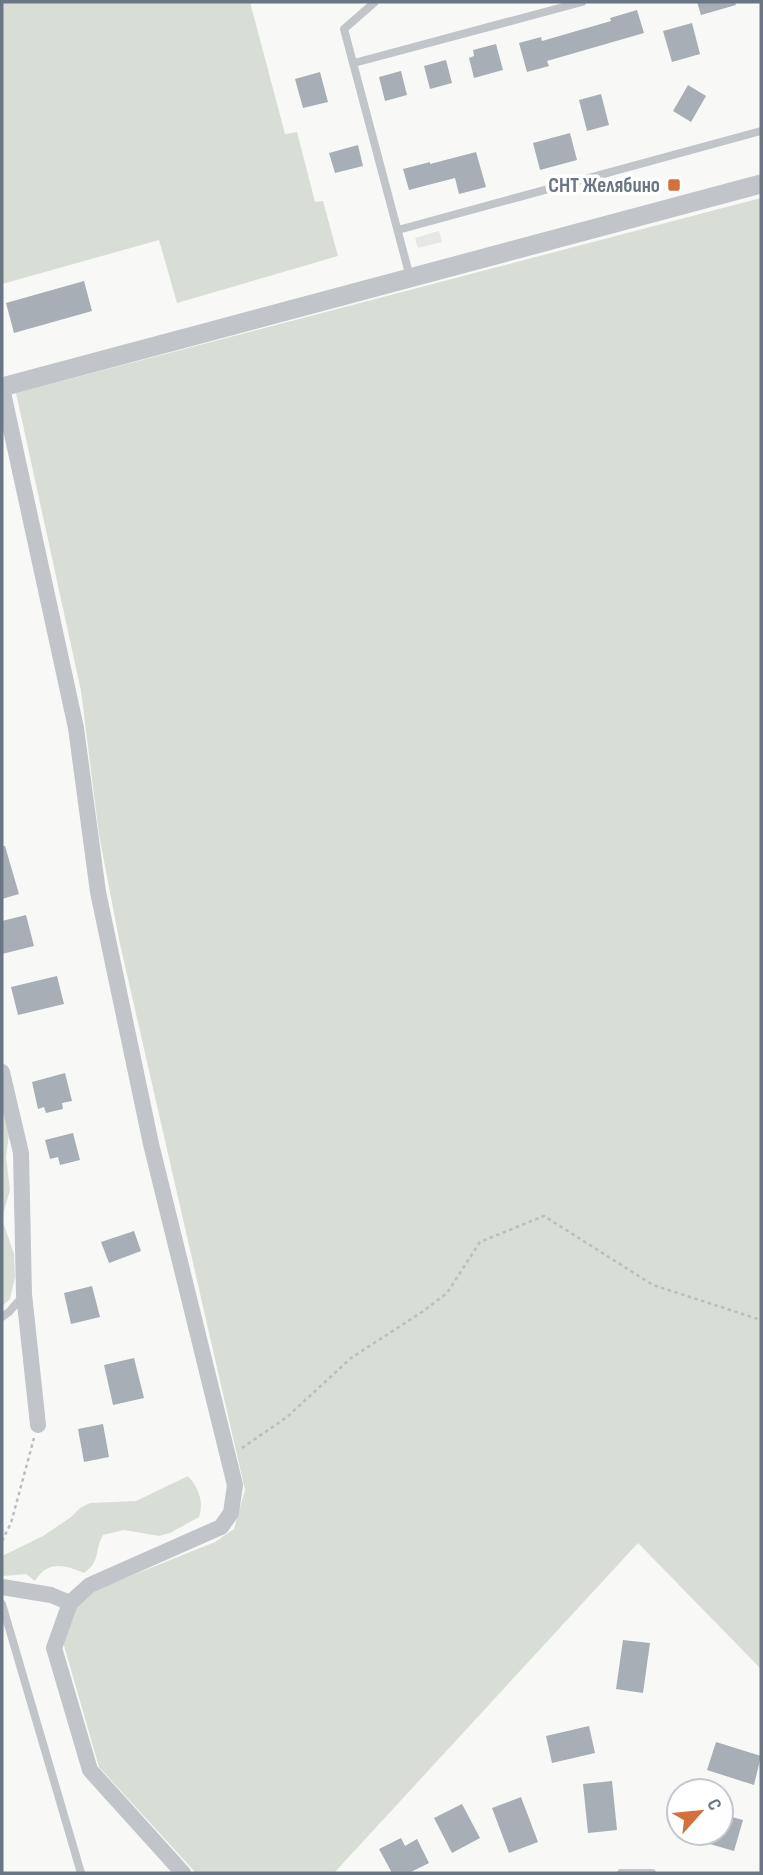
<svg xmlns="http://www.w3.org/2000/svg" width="763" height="1875" font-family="'Sofia Sans Condensed',sans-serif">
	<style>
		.built { fill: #e6e8e7 }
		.green { fill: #d8ddd6 }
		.building { fill: #a8aeb5 }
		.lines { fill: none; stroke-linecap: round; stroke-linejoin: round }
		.path { stroke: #bbbdc0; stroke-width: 2.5; stroke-dasharray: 3.5 3.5; stroke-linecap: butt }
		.service { stroke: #c1c4c8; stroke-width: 8 }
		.minor { stroke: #c1c4c8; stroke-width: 16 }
		.tertiary { stroke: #c1c4c8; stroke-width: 19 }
		.poi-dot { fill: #d3713c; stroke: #fff; stroke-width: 2.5 }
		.labels { text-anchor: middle; stroke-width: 7; stroke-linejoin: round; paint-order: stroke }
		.poi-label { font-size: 21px; font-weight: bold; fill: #6b7685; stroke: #fff; text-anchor: end }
	</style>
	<rect width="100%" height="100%" fill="#f8f9f7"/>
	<polygon class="built" points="439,231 442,242 418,248 415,238"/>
	<g class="green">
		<polygon points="2,2 250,2 285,134 297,132 315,202 323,201 338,256 177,303 159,240 2,284"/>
		<polygon points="761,198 761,1669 638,1543 334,1873 196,1873 99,1767 63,1642 75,1608 98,1589 215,1542 234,1529 245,1490 120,944 99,835 81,691 16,393"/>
		<polygon points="2,1099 9,1134 6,1157 10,1190 4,1211 3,1222 14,1254 15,1277 10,1299 2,1306"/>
		<path d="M188,1476C199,1489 204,1501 199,1517L170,1533L159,1536L124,1530L103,1535C94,1551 101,1561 84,1573C64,1565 48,1560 35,1581L26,1574L3,1576L2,1574V1556L43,1536L71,1517L80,1508L90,1503L136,1501Z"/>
	</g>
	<g class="building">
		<polygon points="697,2 735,2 736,5 701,15"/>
		<polygon points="637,10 644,33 547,61 549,66 527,72 519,43 541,37 542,41 611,21 610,18"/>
		<polygon points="692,23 700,54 672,62 663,31"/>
		<polygon points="496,44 503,70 474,78 469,58 474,56 473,50"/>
		<polygon points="446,60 452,83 430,89 424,66"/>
		<polygon points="401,71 407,95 385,101 379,77"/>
		<polygon points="320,72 328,102 303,108 295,79"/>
		<polygon points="688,85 706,96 691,122 673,111"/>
		<polygon points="601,94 609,125 587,131 579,100"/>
		<polygon points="570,133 577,160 540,170 533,143"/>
		<polygon points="358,145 363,166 335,173 329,153"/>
		<polygon points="476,152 486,187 459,194 455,178 409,190 403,169 430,162 430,164"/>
		<polygon points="84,281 92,311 14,333 6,303"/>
		<polygon points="2,846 5,846 19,894 2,899"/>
		<polygon points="26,915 34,946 2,954 2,921"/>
		<polygon points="57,976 64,1004 18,1015 11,987"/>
		<polygon points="65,1073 72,1101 62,1103 63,1109 46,1113 44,1107 38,1109 32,1082"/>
		<polygon points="73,1133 80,1160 60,1165 58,1157 50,1159 45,1140"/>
		<polygon points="134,1231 141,1251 109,1263 101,1242"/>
		<polygon points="92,1286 100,1317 71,1324 64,1293"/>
		<polygon points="134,1358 144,1398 113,1405 104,1365"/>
		<polygon points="103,1424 109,1457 84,1462 78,1429"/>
		<polygon points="623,1640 650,1643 643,1693 616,1689"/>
		<polygon points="589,1726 595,1753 552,1763 546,1736"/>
		<polygon points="716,1742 761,1756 754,1785 707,1770"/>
		<polygon points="612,1781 617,1830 588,1833 583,1784"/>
		<polygon points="521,1797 538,1842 509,1853 492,1808"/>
		<polygon points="462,1804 480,1838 452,1853 434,1818"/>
		<polygon points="721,1814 743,1820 734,1851 682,1836 682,1833 721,1833"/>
		<polygon points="401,1838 405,1846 417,1839 429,1863 409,1873 392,1873 379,1849"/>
	</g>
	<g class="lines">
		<g class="path">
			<polyline points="242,1448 287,1417 351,1358 422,1312 447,1293 480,1242 544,1216 653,1285 761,1320"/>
			<polyline points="2,1541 11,1523 34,1438"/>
		</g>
		<g class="service">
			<polyline points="375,2 344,29 410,277"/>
			<polyline points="354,63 582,2"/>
			<polyline points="398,230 761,131"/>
			<polyline points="2,1317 9,1312 22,1297"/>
			<polyline points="2,1604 81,1873"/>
			<polyline points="621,1873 652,1873"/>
		</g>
		<g class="minor">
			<polyline points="2,388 76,728 98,892 151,1144 235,1485 231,1513 221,1527 90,1585 70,1603 54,1648 90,1770 183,1873"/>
			<polyline points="2,1072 21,1153 24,1294 38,1425"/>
			<polyline points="2,1587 51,1595 70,1603"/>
		</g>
		<polyline class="tertiary" points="2,387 761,184"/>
	</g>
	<rect class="poi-dot" x="667" y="178" width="14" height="14" rx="3.5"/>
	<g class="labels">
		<g class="poi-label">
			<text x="660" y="192">СНТ Желябино</text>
		</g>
	</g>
	<rect width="763" height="1875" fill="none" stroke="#6b7685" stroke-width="7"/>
	<g transform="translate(700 1812) rotate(63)"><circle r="33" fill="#ffffff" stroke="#c4c8ce" stroke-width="2"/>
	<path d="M0-5L12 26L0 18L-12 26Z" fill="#d3713c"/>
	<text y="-10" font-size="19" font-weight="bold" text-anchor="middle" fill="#6b7685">С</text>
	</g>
</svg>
